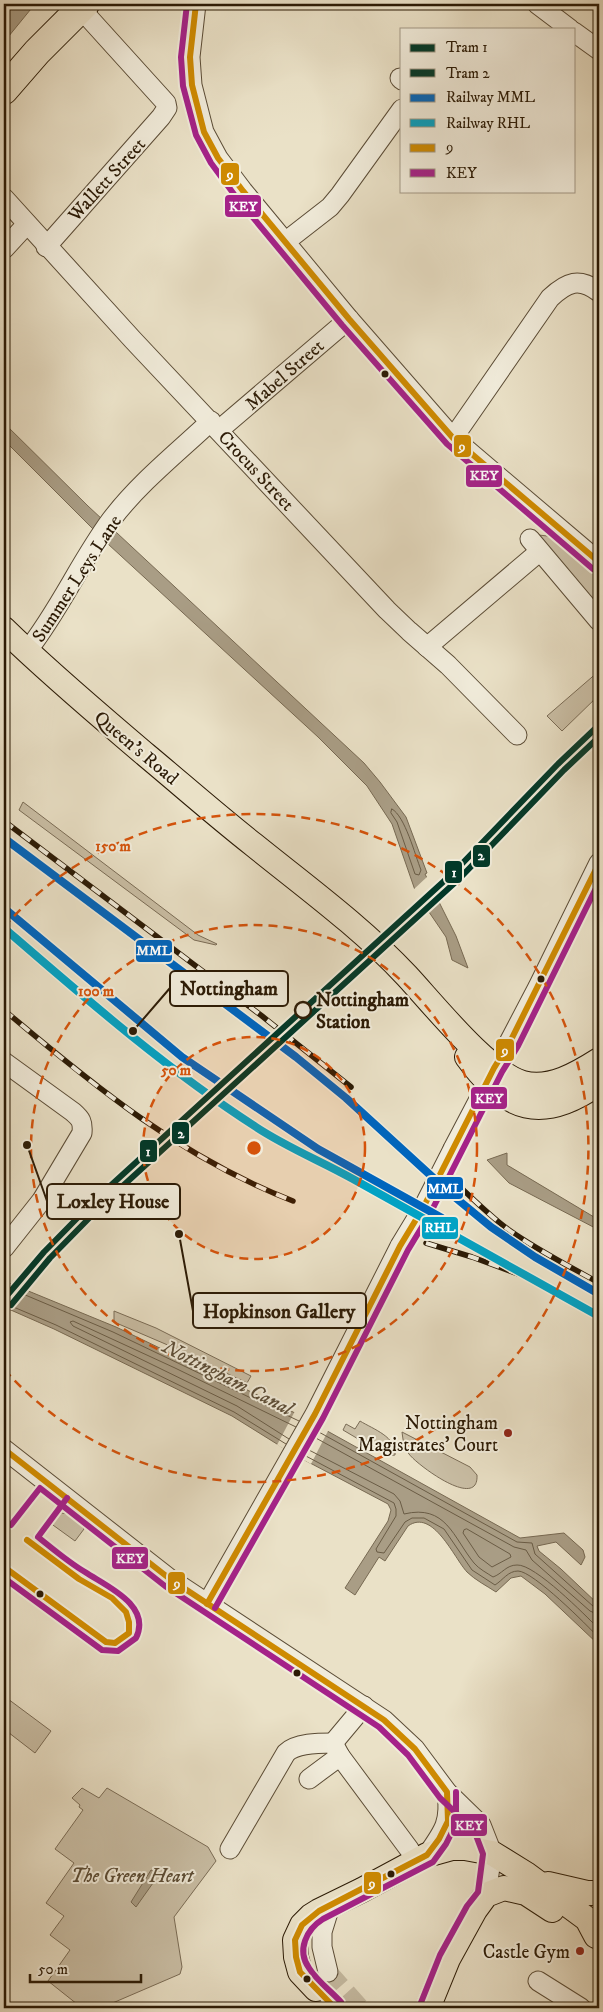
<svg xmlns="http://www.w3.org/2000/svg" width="603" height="2012" font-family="'IM FELL DW Pica',serif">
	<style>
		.green { fill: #cabfa6; stroke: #7a6c56 }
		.water { fill: #a99d85; stroke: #776952 }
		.pier { fill: #eae1c7 }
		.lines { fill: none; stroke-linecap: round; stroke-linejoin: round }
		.shore { stroke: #6a5c45; stroke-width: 1 }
		.minor-tunnel { stroke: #c4b9a0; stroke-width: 19; stroke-dasharray: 19 9; stroke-linecap: butt }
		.major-tunnel { stroke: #c4b9a0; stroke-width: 24; stroke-dasharray: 24 12; stroke-linecap: butt }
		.minor-casing { stroke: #5b4c36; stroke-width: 21 }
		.major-casing { stroke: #2b1a05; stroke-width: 26 }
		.highway-casing { stroke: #2b1a05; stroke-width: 30 }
		.minor { stroke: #f1ecdb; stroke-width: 19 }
		.major { stroke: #eae1c7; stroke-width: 24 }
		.highway { stroke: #eae1c7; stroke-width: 28 }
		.rail-casing { stroke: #2b1a05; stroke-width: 5.5 }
		.rail { stroke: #f1ecdb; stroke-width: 4; stroke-dasharray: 11; stroke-linecap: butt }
		.minor-bridge-casing { stroke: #5b4c36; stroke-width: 21; stroke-linecap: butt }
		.minor-bridge { stroke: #f1ecdb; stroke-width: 19 }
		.bus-1-casing { stroke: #f1ecdb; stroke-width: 10 }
		.bus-2-casing { stroke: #f1ecdb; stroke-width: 10 }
		.bus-1 { stroke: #ce8a01; stroke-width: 6 }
		.bus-2 { stroke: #a52289; stroke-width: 6 }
		.rail-1-casing { stroke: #f1ecdb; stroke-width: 11 }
		.rail-2-casing { stroke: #f1ecdb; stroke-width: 11 }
		.rail-1 { stroke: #0065bd; stroke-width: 8 }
		.rail-2 { stroke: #02a2c4; stroke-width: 8 }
		.tram-1-casing { stroke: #f1ecdb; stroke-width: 10 }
		.tram-2-casing { stroke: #f1ecdb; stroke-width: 10 }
		.tram-1 { stroke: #003828; stroke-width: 6 }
		.tram-2 { stroke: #003828; stroke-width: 6 }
		.ring { fill: none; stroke: #d5530b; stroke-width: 2.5; stroke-dasharray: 9 6 }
		.bus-dot { fill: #2b1a05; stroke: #f1ecdb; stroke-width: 2 }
		.stop-dot { fill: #f1ecdb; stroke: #2b1a05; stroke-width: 2.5 }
		.poi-dot { fill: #8f2418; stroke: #f1ecdb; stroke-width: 2 }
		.labels { text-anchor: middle; stroke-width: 4; stroke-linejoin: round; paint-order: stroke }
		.street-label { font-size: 19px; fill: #2b1a05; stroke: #f1ecdb }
		.stop-label { font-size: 19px; font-weight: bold; fill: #2b1a05; stroke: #f1ecdb; text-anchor: start }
		.poi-label { font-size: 19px; fill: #2b1a05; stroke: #f1ecdb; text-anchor: end }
		.park-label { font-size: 19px; font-style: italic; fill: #5b4c35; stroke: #f1ecdb }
		.water-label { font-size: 20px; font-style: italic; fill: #5d4e38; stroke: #f1ecdb }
		.centre { fill: #d5530b; stroke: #f1ecdb; stroke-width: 2.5 }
		.ring-label { font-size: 15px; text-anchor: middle; font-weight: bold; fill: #d5530b; stroke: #f1ecdb; stroke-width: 4; stroke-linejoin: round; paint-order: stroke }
		.leader { fill: none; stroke: #2b1a05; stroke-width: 2 }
		.callout-dot { fill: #2b1a05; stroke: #f1ecdb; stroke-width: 2 }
		.callout { fill: #f1ecdb; stroke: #2b1a05; stroke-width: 2 }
		.callout-label { font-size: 20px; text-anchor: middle; font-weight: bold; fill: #2b1a05 }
		.line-badge { stroke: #f1ecdb; stroke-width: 2 }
		.badge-label { font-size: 14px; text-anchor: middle; font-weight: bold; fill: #fff }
	</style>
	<rect width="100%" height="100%" fill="#eae1c7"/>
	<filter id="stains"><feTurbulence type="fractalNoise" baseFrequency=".004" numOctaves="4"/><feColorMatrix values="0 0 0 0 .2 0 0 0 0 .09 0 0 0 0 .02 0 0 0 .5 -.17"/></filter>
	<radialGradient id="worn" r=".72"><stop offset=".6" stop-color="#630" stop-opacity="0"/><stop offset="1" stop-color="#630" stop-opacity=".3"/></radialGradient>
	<g class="green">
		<polygon points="530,534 556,537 599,579 599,613"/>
		<polygon points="599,671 599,695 562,731 547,716"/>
		<polygon points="23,802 198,935 217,944 216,945 194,940 19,810"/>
		<polygon points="114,1311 156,1328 251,1376 247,1383 170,1346 114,1322"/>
		<path d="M360,1421C373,1429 397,1437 395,1455L387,1456L343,1430L346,1424L355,1429Z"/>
		<path d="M402,1432L470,1467L477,1475C479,1511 417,1465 409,1454C404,1448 403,1440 402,1432Z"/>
		<path d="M61,1513C72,1514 80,1518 84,1529L75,1541L46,1520Z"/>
		<polygon points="4,1696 51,1731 35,1753 4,1729"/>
		<polygon points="82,1788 99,1798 107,1788 208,1847 216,1861 174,1917 182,1967 180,1974 101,2008 82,2008 48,1981 70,1950 50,1935 64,1916 46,1903 74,1863 55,1849 83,1810 79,1807 80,1805 72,1798"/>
	</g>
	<g class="water">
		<polygon points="4,4 35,4 4,42"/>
		<polygon points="4,423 88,506 364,763 380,782 406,817 427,873 425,874 456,936 468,968 452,960 446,937 416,893 392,824 367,786 318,737 108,544 4,440"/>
		<polygon points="507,1153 507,1165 599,1220 599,1230 509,1183 487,1160"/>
		<path d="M4,1281L116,1327L293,1412L520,1538L564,1533L583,1550L585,1557L581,1565L556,1542L537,1546L539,1551L561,1569L599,1605V1645L545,1594L521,1576L511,1578L496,1592C487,1586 475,1580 467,1572C454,1558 433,1508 408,1526L385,1561L379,1557L355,1595L345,1588L388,1521L391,1510L388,1504L293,1454L232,1416L54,1329L4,1307Z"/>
		<polygon points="151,1870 156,1872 153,1883 136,1907 131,1902"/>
	</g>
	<g class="pier">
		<polygon points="428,876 439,896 424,910 413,890"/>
		<polygon points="295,1411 329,1429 311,1464 277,1445"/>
	</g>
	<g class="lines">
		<g class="shore">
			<path d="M392,809C405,816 415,855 421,870L419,875L415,874L397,822L391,813Z"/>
			<polyline points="4,1286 113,1332 299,1421"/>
			<polyline points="4,1303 56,1325 234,1412 286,1444"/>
			<polyline points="317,1431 517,1542 532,1543 535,1554 594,1607 599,1608"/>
			<polyline points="314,1437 514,1547 526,1550 532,1560 590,1611 599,1615"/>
			<polyline points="289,1439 237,1406 73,1326 70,1322 73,1321 175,1368 296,1427"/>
			<path d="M307,1449L394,1494L400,1501L404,1514C446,1504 453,1537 474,1563C479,1569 487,1573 493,1577C502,1574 506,1565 517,1565C535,1564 585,1615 599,1629"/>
			<path d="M304,1455L394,1503L396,1509V1516L376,1549L377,1552L384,1553L405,1522L412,1518H424L444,1529L472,1570L495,1585C503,1580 508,1571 518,1571C533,1571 587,1625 599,1638"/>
			<polygon points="467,1529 510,1554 511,1557 492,1567 479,1557 463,1533 464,1530"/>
		</g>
		<polyline class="minor-tunnel" points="328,1972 360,2008"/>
		<polyline class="major-tunnel" points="316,1989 335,2008"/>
		<g class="minor-casing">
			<g id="minor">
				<polyline points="196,4 190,57 192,85 204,132 218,158 243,191 349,319 453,438 599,562"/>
				<polyline points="537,4 570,29"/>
				<polyline points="574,32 599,50"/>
				<polyline points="400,78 402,80"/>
				<polyline points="4,198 133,340 387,610 409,631 448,665 517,735"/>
				<polyline points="285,242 330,207 340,195 402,109"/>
				<polyline points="46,247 161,117 167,108 166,103 80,8"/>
				<polyline points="4,249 27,224"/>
				<polyline points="219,430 349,319"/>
				<path d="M453,438L550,298C567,282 579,277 599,292"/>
				<polyline points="530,539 599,621"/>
				<polyline points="427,647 539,552"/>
				<path d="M27,651C59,611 80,562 111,520C139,483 177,453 211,421"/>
				<path d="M4,1062L73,1112C81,1119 83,1122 82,1133L42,1200L4,1248"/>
				<polyline points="453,1149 538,987 599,863"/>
				<polyline points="4,1449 170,1579 384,1720 415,1749 447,1792 481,1825 492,1853 486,1895"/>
				<polyline points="207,1604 315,1414 400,1246"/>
				<polyline points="333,1743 340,1756 409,1849 416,1861"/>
				<polyline points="333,1743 364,1706"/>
				<polyline points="309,1779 340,1756"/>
				<path d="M230,1849L286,1753C296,1743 319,1743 333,1743"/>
				<path d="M427,1855C444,1831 451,1822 447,1792"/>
				<polyline points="328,1972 322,1947 322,1932 330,1906"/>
				<polyline points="538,1981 581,2008"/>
			</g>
		</g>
		<g class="major-casing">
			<g id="major">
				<path d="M4,629C49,673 98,714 146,755C182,785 217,816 254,845C306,887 361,927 407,976C433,1004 489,1074 523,1083C550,1090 577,1074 599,1060"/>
				<path d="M467,1057C506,1111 542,1124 599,1083"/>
				<polyline points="548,1884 587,1893 599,1893"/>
				<polyline points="316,1989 300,1972 296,1957 295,1940 302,1925 311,1916 319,1911 362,1890 427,1855 452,1848 465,1848 492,1853 526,1874 587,1919 596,1936"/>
				<polyline points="428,2008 448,1959 475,1910 486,1895 504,1888 526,1893 552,1910"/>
			</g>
		</g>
		<g class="highway-casing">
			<polyline id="highway" points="4,90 37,52 85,4"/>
		</g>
		<use href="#minor" class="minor"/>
		<use href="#major" class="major"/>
		<use href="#highway" class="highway"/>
		<g class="rail-casing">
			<g id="rail">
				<polyline points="4,821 262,1016 351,1087"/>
				<path d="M4,1010C94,1086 182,1158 293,1201"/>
				<path d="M456,1183C473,1199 490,1216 509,1230C537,1250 569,1266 599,1283"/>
				<polyline points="426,1243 472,1257 529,1278"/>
			</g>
		</g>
		<use href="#rail" class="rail"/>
		<g class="minor-bridge-casing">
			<polyline id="minor-bridge" points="400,1246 423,1208 453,1149"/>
		</g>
		<use href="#minor-bridge" class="minor-bridge"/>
		<g class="bus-1-casing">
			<g id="bus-1">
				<polyline points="196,4 190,57 192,85 204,132 218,158 243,191 349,319 453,438 599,562"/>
				<polyline points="4,1449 170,1579 384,1720 415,1749 447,1792 448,1821 439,1839 427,1855 319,1911 302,1925 295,1940 296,1957 300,1972 335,2008"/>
				<polyline points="4,1567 106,1642 115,1643 129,1633 129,1622 126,1612 112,1598 79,1579 27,1540"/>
				<polyline points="207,1604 315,1414 400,1246 423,1208 494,1068 510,1042 599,863"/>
			</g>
		</g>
		<g class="bus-2-casing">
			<g id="bus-2">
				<polyline points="187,4 181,57 183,86 196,135 211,163 236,197 342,325 447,444 593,569"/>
				<polyline points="11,1525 40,1488 165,1586 379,1727 408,1755 440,1798 474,1830 483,1854 478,1892 467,1906 440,1955 420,2005"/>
				<path d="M4,1578L102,1650L118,1651L136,1638C152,1605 106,1586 85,1572C68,1562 53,1549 38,1537L67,1498"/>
				<polyline points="215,1608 323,1418 408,1250 431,1212 502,1072 518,1046 599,882"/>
				<path d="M341,2002C331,1991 317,1981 309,1968C296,1950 307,1929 323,1919L433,1862L446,1844L456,1824V1792"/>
			</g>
		</g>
		<use href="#bus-1" class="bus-1"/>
		<use href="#bus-2" class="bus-2"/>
		<g class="rail-1-casing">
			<g id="rail-1">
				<polyline points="4,838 296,1057 346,1098 451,1194 491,1227 535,1257 599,1294"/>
				<polyline points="4,908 182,1057 318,1149 442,1218"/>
			</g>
		</g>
		<g class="rail-2-casing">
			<path id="rail-2" d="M4,928C85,998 166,1069 256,1127C288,1148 321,1161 353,1179C434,1224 514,1269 595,1314"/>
		</g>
		<use href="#rail-1" class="rail-1"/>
		<use href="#rail-2" class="rail-2"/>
		<g class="tram-1-casing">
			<polyline id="tram-1" points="4,1299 44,1252 97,1198 454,872 558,764 599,725"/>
		</g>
		<g class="tram-2-casing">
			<polyline id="tram-2" points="11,1305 50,1258 103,1204 460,878 564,770 599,737"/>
		</g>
		<use href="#tram-1" class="tram-1"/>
		<use href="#tram-2" class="tram-2"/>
	</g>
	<circle cx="254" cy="1148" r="111" fill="#d5530b" fill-opacity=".12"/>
	<g class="ring">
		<circle cx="254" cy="1148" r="111"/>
		<circle cx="254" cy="1148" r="223"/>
		<path d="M4 927A334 334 0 1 1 4 1369"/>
	</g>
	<g class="bus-dot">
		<circle cx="385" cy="374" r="4.5"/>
		<circle cx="541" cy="979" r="4.5"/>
		<circle cx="40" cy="1594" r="4.5"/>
		<circle cx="297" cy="1673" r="4.5"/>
		<circle cx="391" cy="1874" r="4.5"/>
		<circle cx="307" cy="1979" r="4.5"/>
	</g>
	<circle class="stop-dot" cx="303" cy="1010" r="8"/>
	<g class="poi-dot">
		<circle cx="508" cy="1433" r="5"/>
		<circle cx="580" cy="1951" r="5"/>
	</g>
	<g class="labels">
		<g class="street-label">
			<text transform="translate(106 179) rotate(-48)" y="7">Wallett Street</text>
			<text transform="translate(284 374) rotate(-41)" y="7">Mabel Street</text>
			<text transform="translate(257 470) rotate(47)" y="7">Crocus Street</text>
			<text transform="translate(76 578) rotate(-57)" y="7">Summer Leys Lane</text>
			<text transform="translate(137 747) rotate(40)" y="7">Queen's Road</text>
		</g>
		<g class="stop-label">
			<text x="316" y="1006">Nottingham<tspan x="316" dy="22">Station</tspan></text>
		</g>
		<g class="poi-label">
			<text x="498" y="1429">Nottingham<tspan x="498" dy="22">Magistrates' Court</tspan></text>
			<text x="570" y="1958">Castle Gym</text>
		</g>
		<g class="park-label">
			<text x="132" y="1882">The Green Heart</text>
		</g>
		<g class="water-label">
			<text transform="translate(228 1377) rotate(27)" y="7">Nottingham Canal</text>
		</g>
	</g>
	<circle cx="254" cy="1148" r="8" class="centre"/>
	<g class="ring-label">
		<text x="113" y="851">150 m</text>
		<text x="96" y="996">100 m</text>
		<text x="176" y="1075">50 m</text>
	</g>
	<path class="leader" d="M133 1031L170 988M27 1145L47 1201M179 1234L193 1311"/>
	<g class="callout-dot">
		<circle cx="133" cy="1031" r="5"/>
		<circle cx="27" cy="1145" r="5"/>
		<circle cx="179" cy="1234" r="5"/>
	</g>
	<g class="callout">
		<rect x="170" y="971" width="118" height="35" rx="5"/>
		<rect x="47" y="1184" width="133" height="35" rx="5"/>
		<rect x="193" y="1293" width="173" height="35" rx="5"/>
	</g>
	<g class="callout-label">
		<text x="229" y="995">Nottingham</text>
		<text x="113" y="1208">Loxley House</text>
		<text x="279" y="1318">Hopkinson Gallery</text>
	</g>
	<g class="line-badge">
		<rect x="220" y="162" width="20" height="24" rx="5" fill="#ce8a01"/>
		<rect x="224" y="194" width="38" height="24" rx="5" fill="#a52289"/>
		<rect x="453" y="434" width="19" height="24" rx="5" fill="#ce8a01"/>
		<rect x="465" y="464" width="38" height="24" rx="5" fill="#a52289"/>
		<rect x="472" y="844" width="19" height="24" rx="5" fill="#003828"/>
		<rect x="444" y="860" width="19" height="24" rx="5" fill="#003828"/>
		<rect x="135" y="939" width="38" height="24" rx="5" fill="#0065bd"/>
		<rect x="495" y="1038" width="20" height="24" rx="5" fill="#ce8a01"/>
		<rect x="470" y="1086" width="38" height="24" rx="5" fill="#a52289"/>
		<rect x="171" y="1121" width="19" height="24" rx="5" fill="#003828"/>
		<rect x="139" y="1139" width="19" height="24" rx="5" fill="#003828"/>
		<rect x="426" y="1176" width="38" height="24" rx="5" fill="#0065bd"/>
		<rect x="421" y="1216" width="38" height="24" rx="5" fill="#02a2c4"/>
		<rect x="111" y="1546" width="38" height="24" rx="5" fill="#a52289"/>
		<rect x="167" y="1571" width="19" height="24" rx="5" fill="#ce8a01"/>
		<rect x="450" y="1813" width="38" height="24" rx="5" fill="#a52289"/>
		<rect x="363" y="1871" width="19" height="24" rx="5" fill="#ce8a01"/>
	</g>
	<g class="badge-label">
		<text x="230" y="179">9</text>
		<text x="243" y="211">KEY</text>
		<text x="462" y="451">9</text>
		<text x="484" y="480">KEY</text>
		<text x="481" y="860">2</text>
		<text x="454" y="877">1</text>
		<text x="154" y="955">MML</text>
		<text x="505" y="1055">9</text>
		<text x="489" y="1103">KEY</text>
		<text x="181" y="1138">2</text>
		<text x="148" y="1156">1</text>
		<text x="445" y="1193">MML</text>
		<text x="440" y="1232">RHL</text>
		<text x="130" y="1563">KEY</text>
		<text x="177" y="1588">9</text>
		<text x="469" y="1830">KEY</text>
		<text x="372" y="1888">9</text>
	</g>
	<rect width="603" height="2012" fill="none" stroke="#eae1c7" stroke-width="20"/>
	<rect x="5" y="5" width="593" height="2002" fill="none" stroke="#2b1a05" stroke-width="2.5"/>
	<rect x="10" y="10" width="583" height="1992" fill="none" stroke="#2b1a05"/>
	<rect x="400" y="28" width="175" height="165" fill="#f1ecdb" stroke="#a29885"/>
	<rect x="410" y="44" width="25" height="8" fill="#003828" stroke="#a29885"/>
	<text x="446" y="52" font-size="15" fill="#2b1a05">Tram 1</text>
	<rect x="410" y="69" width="25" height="8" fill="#003828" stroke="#a29885"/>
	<text x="446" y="78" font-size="15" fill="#2b1a05">Tram 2</text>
	<rect x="410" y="94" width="25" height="8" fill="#0065bd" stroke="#a29885"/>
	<text x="446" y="102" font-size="15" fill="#2b1a05">Railway MML</text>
	<rect x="410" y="119" width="25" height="8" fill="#02a2c4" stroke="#a29885"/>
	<text x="446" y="128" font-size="15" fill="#2b1a05">Railway RHL</text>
	<rect x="410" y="144" width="25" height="8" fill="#ce8a01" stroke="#a29885"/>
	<text x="446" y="152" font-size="15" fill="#2b1a05">9</text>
	<rect x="410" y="169" width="25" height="8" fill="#a52289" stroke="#a29885"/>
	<text x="446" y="178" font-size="15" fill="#2b1a05">KEY</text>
	<path d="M30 1974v8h111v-8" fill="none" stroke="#2b1a05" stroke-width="2.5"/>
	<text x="38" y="1974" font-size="15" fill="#2b1a05" stroke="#f1ecdb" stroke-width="4" paint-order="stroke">50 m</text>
	<rect width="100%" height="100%" filter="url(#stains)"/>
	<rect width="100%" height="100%" fill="url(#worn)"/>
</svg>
